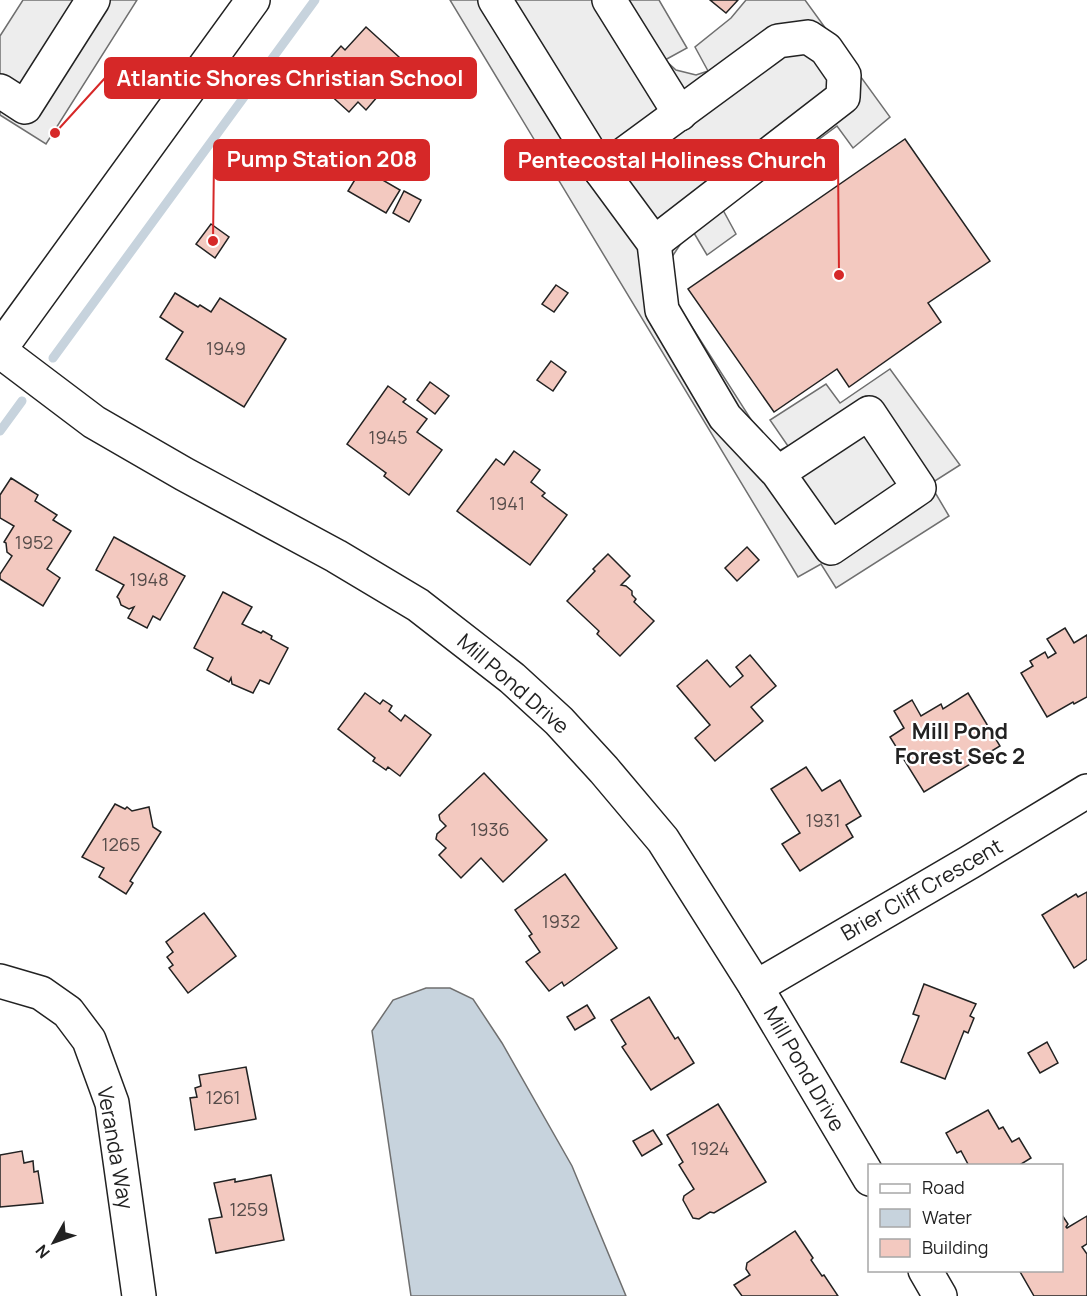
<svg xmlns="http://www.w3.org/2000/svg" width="1087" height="1296" font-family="Manrope,sans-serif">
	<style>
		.parking { fill: #ededed; stroke: #6f6f6f; stroke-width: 1.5 }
		.water { fill: #c7d3dd; stroke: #6f6f6f; stroke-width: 1.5 }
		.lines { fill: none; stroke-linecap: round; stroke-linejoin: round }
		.stream { stroke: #c7d3dd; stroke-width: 9 }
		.building { fill: #f3c9c0; stroke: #222; stroke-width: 1.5 }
		.minor-casing { stroke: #222; stroke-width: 36 }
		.major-casing { stroke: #222; stroke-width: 36 }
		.minor { stroke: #fff; stroke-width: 33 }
		.major { stroke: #fff; stroke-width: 33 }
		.labels { text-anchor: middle; stroke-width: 4.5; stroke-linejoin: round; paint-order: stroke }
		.number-label { font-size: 18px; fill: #564c4a }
		.street-label { font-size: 21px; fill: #222; stroke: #fff }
		.neighbourhood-label { font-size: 22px; font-weight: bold; fill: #222; stroke: #fff }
		.leader { fill: none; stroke: #d62828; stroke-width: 2 }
		.callout-dot { fill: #d62828; stroke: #fff; stroke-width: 2 }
		.callout { fill: #d62828; stroke: #d62828; stroke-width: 2 }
		.callout-label { font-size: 22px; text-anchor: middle; font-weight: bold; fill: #fff }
	</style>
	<rect width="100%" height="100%" fill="#fff"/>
	<g class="parking">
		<polygon points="23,0 137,0 46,144 0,115 0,36"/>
		<polygon points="450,0 659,0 687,48 665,60 676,70 696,75 708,71 695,47 731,18 746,0 805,0 890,117 853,148 837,126 723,210 736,234 707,255 691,228 670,260 669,291 773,454 788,446 770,420 826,384 840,403 890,369 960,465 930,484 949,516 836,588 821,564 798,577"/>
	</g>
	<polygon class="water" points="426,988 450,988 473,999 502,1043 572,1166 626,1296 411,1296 372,1031 393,1000"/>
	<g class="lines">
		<g class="stream">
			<polyline points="53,358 315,0"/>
			<polyline points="0,431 22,401"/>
		</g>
	</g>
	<g class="building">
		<polygon points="710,0 738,0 726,13"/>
		<polygon points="366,27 399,57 370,89 378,96 366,110 358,102 349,112 315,81 329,66 326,63 341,46 345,50"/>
		<polygon points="905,139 990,261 928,303 941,322 849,387 837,369 774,412 688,289"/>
		<polygon points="362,168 400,190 386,213 348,191"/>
		<polygon points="404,191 421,200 409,222 393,213"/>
		<polygon points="211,224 229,237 215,258 196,244"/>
		<polygon points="556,285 568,293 554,312 542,304"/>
		<polygon points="175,293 198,307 200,305 211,312 220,298 286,339 244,407 166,359 183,332 160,317"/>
		<polygon points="551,361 566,372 553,391 537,380"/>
		<polygon points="430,382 449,396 435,414 417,400"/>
		<polygon points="388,386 406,399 403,402 427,419 417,432 442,450 409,495 384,476 386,473 347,444"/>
		<polygon points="514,451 540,470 531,482 545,493 542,496 567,515 530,565 457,511 496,459 504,465"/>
		<polygon points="11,478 38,495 35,501 57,515 53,520 71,531 47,569 60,578 43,606 0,579 0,574 12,556 7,552 6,543 4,542 14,526 0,518 0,495"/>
		<polygon points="114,537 185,576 160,620 153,616 147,628 128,618 134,607 129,609 121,605 119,599 117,597 124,585 96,570"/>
		<polygon points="747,547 759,560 737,581 725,568"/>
		<polygon points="608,554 630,576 621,585 626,586 632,591 632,595 636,599 634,602 654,621 620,656 597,634 599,631 567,601 595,571 593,569"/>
		<polygon points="223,592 252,607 242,624 261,633 263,631 272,636 271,639 288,648 269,684 260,680 253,693 232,684 231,678 229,682 207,670 213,658 194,648"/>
		<polygon points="1065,628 1074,643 1087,635 1087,697 1074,704 1073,702 1047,717 1021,673 1033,666 1030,661 1045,652 1048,658 1056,653 1047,639"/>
		<polygon points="750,655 776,686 751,707 763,721 715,761 695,738 710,725 677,686 707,660 730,687 743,676 736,667"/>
		<polygon points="365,693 380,704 383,700 392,706 389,711 401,721 405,715 431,735 400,776 388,767 386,770 373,761 375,758 338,729"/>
		<polygon points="968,693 1000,746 924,792 890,737 904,728 894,711 912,700 921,716 941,704 943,709"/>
		<polygon points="806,767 822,791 840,780 861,816 846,825 853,837 800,871 782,844 800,833 771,789"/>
		<polygon points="484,773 547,840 503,882 481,858 461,878 439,855 446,848 436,839 437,834 446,826 440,820 439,815"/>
		<polygon points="115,804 125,809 127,807 132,811 149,807 153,827 161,832 130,881 133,883 126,894 99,877 104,868 82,857"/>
		<polygon points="565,874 617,948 564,986 562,982 549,991 526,962 540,952 529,936 532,934 515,910"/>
		<polygon points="1087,892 1087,959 1074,968 1042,915 1076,894 1078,897"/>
		<polygon points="204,913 236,956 188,993 169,968 173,965 167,957 173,952 166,942"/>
		<polygon points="924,984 976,1004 970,1016 974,1018 968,1033 964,1031 945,1079 901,1062 919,1016 913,1014"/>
		<polygon points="649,997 675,1039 678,1037 694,1063 651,1090 622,1047 626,1044 611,1020"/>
		<polygon points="587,1005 595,1018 575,1030 567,1017"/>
		<polygon points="1047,1042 1058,1063 1040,1073 1028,1053"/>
		<polygon points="246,1067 256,1119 195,1130 190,1098 197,1097 195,1088 201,1086 199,1075"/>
		<polygon points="718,1104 766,1182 714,1213 710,1212 699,1219 693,1218 683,1200 684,1196 694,1189 679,1165 683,1162 667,1135"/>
		<polygon points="988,1110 999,1129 1003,1127 1012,1142 1019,1138 1031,1158 1018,1166 969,1166 961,1151 957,1153 946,1133"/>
		<polygon points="653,1130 662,1144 642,1156 633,1141"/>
		<polygon points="22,1151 24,1163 33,1161 34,1172 38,1171 43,1203 0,1207 0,1155"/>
		<polygon points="271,1175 284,1240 216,1253 209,1219 222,1217 214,1183 235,1179 235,1182"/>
		<polygon points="1062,1215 1068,1224 1066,1227 1067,1228 1087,1216 1087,1244 1082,1247 1087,1254 1087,1296 1034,1296 1019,1270 1062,1270"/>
		<polygon points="795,1231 813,1258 811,1260 822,1276 824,1275 838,1296 742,1296 734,1285 750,1275 746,1269 747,1263"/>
	</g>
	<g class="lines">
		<g class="minor-casing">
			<g id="minor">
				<polyline points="495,0 601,171 654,243 662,310 725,417 778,473 831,548 919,488 869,413 778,473"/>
				<polyline points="609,0 680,114"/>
				<polyline points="0,91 25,107 93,0"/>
				<polyline points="601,171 778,41 808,37 826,49 844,75 843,97 654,243"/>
				<polyline points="0,351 94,422 184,474 336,556 418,605 512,678 559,721 604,770 663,840 756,987 870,1179"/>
				<polyline points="0,981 41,993 68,1012 89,1040 112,1103 139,1296"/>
				<polyline points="756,987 970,862 1087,791"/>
				<polyline points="925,1270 940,1296"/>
			</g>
		</g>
		<g class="major-casing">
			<polyline id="major" points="0,349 253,0"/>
		</g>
		<use href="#minor" class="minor"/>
		<use href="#major" class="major"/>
	</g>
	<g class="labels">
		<g class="number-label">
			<text x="226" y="355">1949</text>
			<text x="388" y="444">1945</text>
			<text x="507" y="510">1941</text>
			<text x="34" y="549">1952</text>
			<text x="149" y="586">1948</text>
			<text x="823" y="827">1931</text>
			<text x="490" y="836">1936</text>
			<text x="121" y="851">1265</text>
			<text x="561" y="928">1932</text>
			<text x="223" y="1104">1261</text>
			<text x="710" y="1155">1924</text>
			<text x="249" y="1216">1259</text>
		</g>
		<g class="street-label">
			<text transform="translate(513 684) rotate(41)" y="7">Mill Pond Drive</text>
			<text transform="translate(922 890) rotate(-30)" y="7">Brier Cliff Crescent</text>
			<text transform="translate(804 1069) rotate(60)" y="7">Mill Pond Drive</text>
			<text transform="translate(115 1148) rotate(80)" y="7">Veranda Way</text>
		</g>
		<g class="neighbourhood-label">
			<text x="960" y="739">Mill Pond<tspan x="960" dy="25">Forest Sec 2</tspan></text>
		</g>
	</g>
	<path class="leader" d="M55 133L105 78M213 241L214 160M839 275L838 160"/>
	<g class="callout-dot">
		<circle cx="55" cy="133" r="6"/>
		<circle cx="213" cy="241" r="6"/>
		<circle cx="839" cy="275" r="6"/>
	</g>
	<g class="callout">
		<rect x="105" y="58" width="371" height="40" rx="6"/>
		<rect x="214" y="140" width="215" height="40" rx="6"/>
		<rect x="505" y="140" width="333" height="40" rx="6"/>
	</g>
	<g class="callout-label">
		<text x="290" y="86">Atlantic Shores Christian School</text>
		<text x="322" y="167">Pump Station 208</text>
		<text x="672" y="168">Pentecostal Holiness Church</text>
	</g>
	<rect x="868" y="1164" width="195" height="108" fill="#ffffff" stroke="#a7a7a7" stroke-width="1.5"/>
	<rect x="880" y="1184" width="30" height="9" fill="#ffffff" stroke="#a7a7a7" stroke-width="1.5"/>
	<text x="922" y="1194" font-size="18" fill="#222222">Road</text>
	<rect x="880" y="1209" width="30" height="18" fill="#c7d3dd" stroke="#a7a7a7" stroke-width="1.5"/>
	<text x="922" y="1224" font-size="18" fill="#222222">Water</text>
	<rect x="880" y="1239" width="30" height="18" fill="#f3c9c0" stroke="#a7a7a7" stroke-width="1.5"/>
	<text x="922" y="1254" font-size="18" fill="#222222">Building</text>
	<g transform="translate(54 1242) rotate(230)" stroke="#ffffff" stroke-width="4.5" paint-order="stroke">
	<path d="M0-4.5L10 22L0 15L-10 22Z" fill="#222222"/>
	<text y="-9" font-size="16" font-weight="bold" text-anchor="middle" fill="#222222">N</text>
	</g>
</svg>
